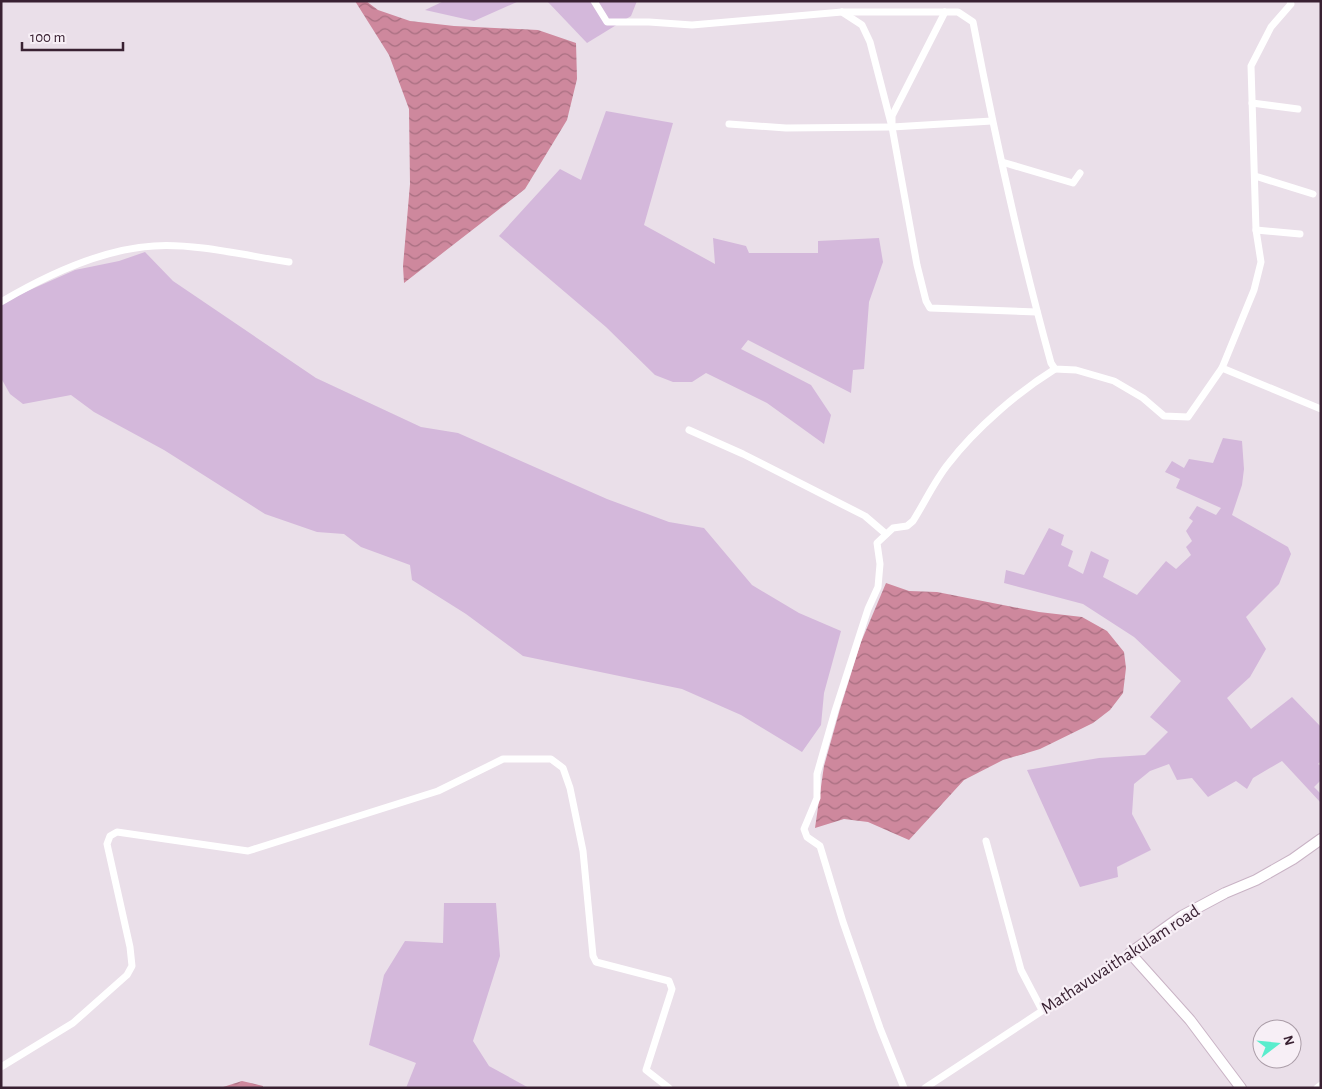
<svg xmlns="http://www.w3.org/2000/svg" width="1322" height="1089" font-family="'Alegreya Sans',sans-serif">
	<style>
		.grass { fill: #d4b8db }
		.water { fill: url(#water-waves) }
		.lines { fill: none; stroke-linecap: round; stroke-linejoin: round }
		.secondary-casing { stroke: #c9b3c5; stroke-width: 12 }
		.street { stroke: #fff; stroke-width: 7 }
		.secondary { stroke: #fff; stroke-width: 10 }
		.labels { text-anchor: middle; stroke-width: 4.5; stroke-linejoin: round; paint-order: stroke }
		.street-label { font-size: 18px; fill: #392132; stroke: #f7eff6 }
	</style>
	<defs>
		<pattern id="water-waves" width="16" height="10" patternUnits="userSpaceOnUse" patternTransform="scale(1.25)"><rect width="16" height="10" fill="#ce889d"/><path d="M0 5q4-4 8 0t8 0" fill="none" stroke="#a86f81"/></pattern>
	</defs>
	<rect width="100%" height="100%" fill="#eadfe9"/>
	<g class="grass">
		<polygon points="444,1 519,1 474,21 425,10"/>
		<polygon points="547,1 637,1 631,16 587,43"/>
		<polygon points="606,111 673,123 644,225 715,264 713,238 746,246 749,253 818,253 818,241 879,238 883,262 869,302 864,369 853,370 851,393 748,340 741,349 811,385 831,415 824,444 767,403 706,373 692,382 673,382 655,375 606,327 499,236 560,169 581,180"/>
		<polygon points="145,252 173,281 316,378 421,427 458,433 607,499 669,522 704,528 752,585 799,613 841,631 824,693 821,725 802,752 741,715 682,689 523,656 466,614 412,580 410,565 361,547 344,534 317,532 265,514 164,450 94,412 71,395 23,404 10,394 1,378 1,305 14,297 75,270 119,261"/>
		<polygon points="1223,438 1242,441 1244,469 1242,485 1232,515 1288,547 1291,554 1279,584 1246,617 1266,649 1250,677 1227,698 1251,729 1292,697 1321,727 1321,761 1318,764 1321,766 1321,780 1314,787 1321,794 1321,803 1282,761 1253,778 1247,789 1236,781 1208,797 1192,778 1177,780 1169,764 1150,771 1134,784 1132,814 1151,850 1117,867 1118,877 1080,887 1027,770 1099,758 1145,755 1168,732 1150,717 1181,681 1134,637 1083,604 1004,583 1006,570 1024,575 1049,528 1064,535 1061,545 1073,551 1068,566 1083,574 1091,551 1109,560 1103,577 1137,595 1166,561 1176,569 1191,555 1186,547 1192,541 1186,531 1193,521 1189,518 1197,506 1216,515 1221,508 1176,488 1180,479 1165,472 1172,461 1184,468 1189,459 1213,463"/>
		<polygon points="444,903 496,903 500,956 473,1041 489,1066 529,1088 406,1088 416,1063 369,1045 384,975 405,941 443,943"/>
	</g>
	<g class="water">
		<polygon points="355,1 366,1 378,10 410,21 454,26 538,30 576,43 577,79 567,120 525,189 404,283 403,266 410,184 409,109 389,55"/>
		<polygon points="886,583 909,591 937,592 1039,612 1082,617 1107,631 1124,652 1126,668 1123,693 1110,710 1093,723 1040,749 1003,760 964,780 909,840 868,822 844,819 815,828 824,766 840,709 861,642"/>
		<polygon points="242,1081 263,1086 263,1088 220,1088"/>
	</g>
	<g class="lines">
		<g class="secondary-casing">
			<polyline id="secondary" points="1241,1088 1190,1020 1130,953 1182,916 1225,893 1256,880 1293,859 1321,839"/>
		</g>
		<g class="street">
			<path d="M594,1L607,22H649L692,25L842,12H958L973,22C995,137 1020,251 1051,363L1055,369L1076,370L1114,381L1143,398L1164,416L1188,417L1222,368"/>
			<polyline points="1290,1 1291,4 1271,27 1251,66 1256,230 1261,262 1254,290 1222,368 1321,409"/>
			<polyline points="842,12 862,25 870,42 892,127 992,121"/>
			<polyline points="945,12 892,116 892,127 917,265 926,301 930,308 1037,312"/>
			<polyline points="1252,103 1298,109"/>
			<polyline points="729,124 786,128 892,127"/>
			<polyline points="1002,162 1073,183 1080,173"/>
			<polyline points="1255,176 1313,194"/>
			<polyline points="1256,230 1300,234"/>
			<path d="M1,302C45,276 103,249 154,246C194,243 248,256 289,262"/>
			<polyline points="689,430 743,454 865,516 886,534"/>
			<polyline points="986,841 1021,970 1042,1010"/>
			<polyline points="1,1067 73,1023 127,975 132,966 130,947 107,844 110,836 117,832 248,851 438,791 503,759 551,759 563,768 570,788 583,851 593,956 596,962 669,981 672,989 646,1070 669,1088"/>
			<path d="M904,1088L880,1028L843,922L820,846L807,837L804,829L817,798V774L835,711L868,609L878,587L880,564L877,543L893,528L907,526L913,521C925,502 935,480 949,463C976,428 1018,392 1055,369"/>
			<polyline points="925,1088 1130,953"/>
			<polyline points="1317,1088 1321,1085"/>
		</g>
		<use href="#secondary" class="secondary"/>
	</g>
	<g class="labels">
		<g class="street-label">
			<text transform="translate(1120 959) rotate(-33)" y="6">Mathavuvaithakulam road</text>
		</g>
	</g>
	<rect width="1322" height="1089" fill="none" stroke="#392132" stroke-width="5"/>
	<g transform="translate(1277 1044) rotate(74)"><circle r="24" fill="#f7eff6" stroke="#ab9da8"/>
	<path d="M0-4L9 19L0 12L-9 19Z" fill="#5aedcd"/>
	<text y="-8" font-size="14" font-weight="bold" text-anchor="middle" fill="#392132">N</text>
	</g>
	<path d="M22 42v8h101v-8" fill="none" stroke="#392132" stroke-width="2.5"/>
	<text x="30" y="42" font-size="15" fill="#392132" stroke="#f7eff6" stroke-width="4" paint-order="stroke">100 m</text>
</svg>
